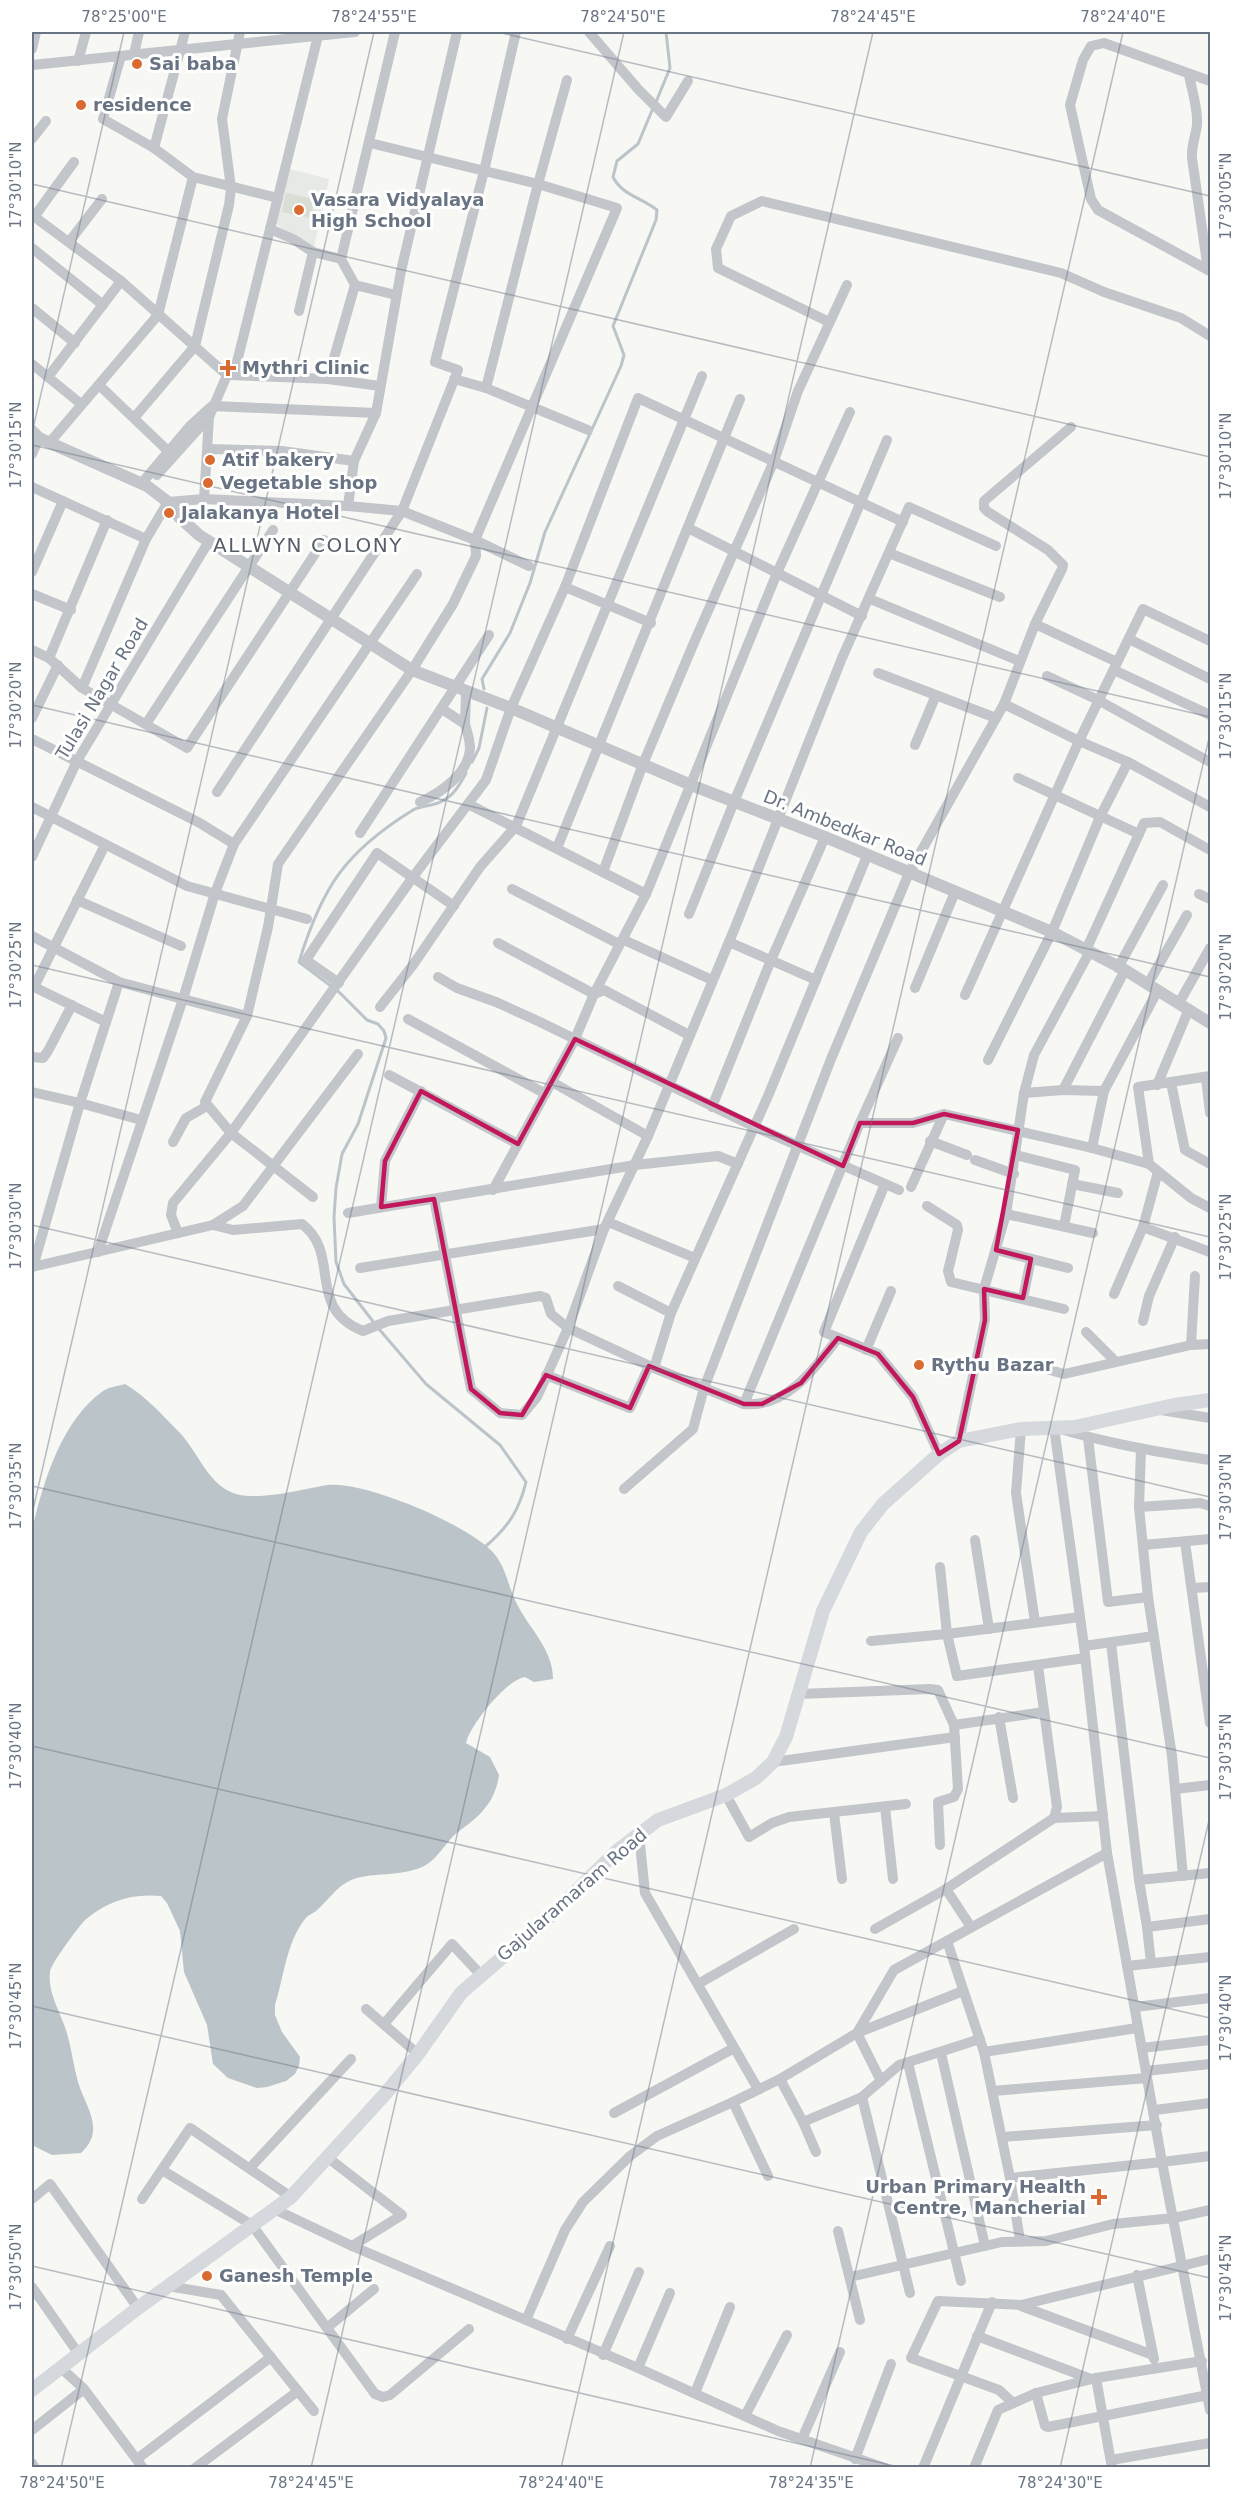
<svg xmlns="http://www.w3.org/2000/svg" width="1242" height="2499" font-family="'DejaVu Sans',sans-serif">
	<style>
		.built { fill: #e7e9e7 }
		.green { fill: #d8ddd5 }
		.water { fill: #bbc4c9 }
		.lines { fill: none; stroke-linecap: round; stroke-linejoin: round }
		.stream { stroke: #bbc4c9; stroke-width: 3 }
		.minor { stroke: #c2c5c9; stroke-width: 10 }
		.tertiary { stroke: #c2c5c9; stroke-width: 12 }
		.secondary { stroke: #d5d8dc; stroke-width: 14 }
		.marked { fill: none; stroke: #c2185b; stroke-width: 4.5; stroke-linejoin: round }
		.ticks { fill: none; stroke: #687483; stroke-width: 1.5; stroke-opacity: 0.45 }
		.poi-dot { fill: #d86a32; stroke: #fff; stroke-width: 2 }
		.labels { text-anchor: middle; stroke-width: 6; stroke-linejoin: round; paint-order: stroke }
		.poi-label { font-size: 18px; font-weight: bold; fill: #687483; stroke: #fff; text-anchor: start }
		.street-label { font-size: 18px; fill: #687483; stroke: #fff }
		.neighbourhood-label { font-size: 20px; letter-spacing: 1.5px; fill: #555e69; stroke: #fff }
		.neatline { fill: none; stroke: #687483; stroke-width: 2 }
		.ticks-label { font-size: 15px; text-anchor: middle; fill: #687483 }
	</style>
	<rect width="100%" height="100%" fill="#f7f7f4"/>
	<polygon class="built" points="286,168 329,179 313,252 272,221"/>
	<polygon class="green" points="286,193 315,199 310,218 282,212"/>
	<path class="water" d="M125,1384C147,1397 162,1415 179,1432C197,1450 207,1483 233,1493C257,1502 302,1489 328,1485C364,1480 475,1527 496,1556C506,1569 509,1588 516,1602C528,1628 553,1648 553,1679L534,1682L525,1677C506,1680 470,1725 466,1743L490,1757L499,1775C495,1803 479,1817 458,1832C444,1843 439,1859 422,1867C399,1877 374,1872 354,1879C338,1884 328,1901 316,1911C312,1914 308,1915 305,1919C286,1943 284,1977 275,2005V2015L282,2032L300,2057L299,2066L295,2074L286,2081L267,2087L257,2088L228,2078L213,2064L207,2025L184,1972L180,1931L167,1903L161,1896C131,1893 108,1901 85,1920C79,1926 50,1965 50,1972C47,1994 63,2016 68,2037C72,2052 74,2068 78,2082C86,2108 106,2130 81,2153L52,2155L32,2145V1530C43,1483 61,1421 103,1391C109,1387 118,1386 125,1384Z"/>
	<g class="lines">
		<g class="stream">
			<polyline points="656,102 670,68 666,32"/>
			<path d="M484,689L482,679L510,633L530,583L545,532L621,366L624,355L613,326L656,220L657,210C642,198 622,195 613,177L617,161L638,144L653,108"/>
			<polyline points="472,762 479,748 487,708"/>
			<path d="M331,986L299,962C322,887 345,852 413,810C418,807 425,806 431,805C450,801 457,790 466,773"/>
			<polyline points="337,990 367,1020 378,1024 384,1031 386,1038 358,1124 342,1154 336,1188 334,1217 336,1262 344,1284 375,1324"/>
			<path d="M379,1329L426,1384L500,1445L526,1482C519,1511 508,1527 486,1546"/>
		</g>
		<g class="minor">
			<polyline points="589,32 638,89 666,117 688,81"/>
			<polyline points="32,49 36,32"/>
			<polyline points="134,54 139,32"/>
			<polyline points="121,56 103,119 154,148 193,177 278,198"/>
			<polyline points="78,61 86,32"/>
			<polyline points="32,65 355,32"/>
			<path d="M1189,75C1192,91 1198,108 1197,124C1196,136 1191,146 1192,158L1208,270"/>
			<polyline points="1210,81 1104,43 1091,46 1083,60 1070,105 1091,199 1098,210 1210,271"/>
			<polyline points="32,139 46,121"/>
			<polyline points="370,143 538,184 486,388"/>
			<polyline points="154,148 185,32"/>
			<polyline points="32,215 121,281 227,375 209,417 204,499 168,502 146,539 82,688"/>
			<polyline points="34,217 74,162"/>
			<polyline points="270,229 293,239 313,252"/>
			<polyline points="69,242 102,199"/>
			<polyline points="32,248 103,305"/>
			<polyline points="355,285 396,295"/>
			<polyline points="32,308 75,343"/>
			<polyline points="299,311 313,252 341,259"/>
			<polyline points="829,322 718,268 716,249 731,216 762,201 1061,273 1104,292 1181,318 1210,336"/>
			<polyline points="32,364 81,404"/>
			<polyline points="234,374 318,36"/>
			<polyline points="228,375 328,379 380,386"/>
			<polyline points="48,377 121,281"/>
			<polyline points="328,379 355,285 341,259 395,32"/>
			<polyline points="454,379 486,388 588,430"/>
			<polyline points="99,385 168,451"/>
			<polyline points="134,418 195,346 229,205 231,188 222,119 240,32"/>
			<polyline points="50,442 158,315 193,177"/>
			<polyline points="208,449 282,451 354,461 348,506 402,511 475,540 529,566"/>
			<polyline points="32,454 39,438"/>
			<polyline points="354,461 376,413 401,271 457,32"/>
			<polyline points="157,475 209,417"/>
			<polyline points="141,484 190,426 212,406 376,413"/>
			<polyline points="32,487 146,539"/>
			<polyline points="204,499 348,506"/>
			<polyline points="688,528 862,616"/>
			<polyline points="889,553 1000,597"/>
			<polyline points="32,572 63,501"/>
			<polyline points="565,587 651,623"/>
			<polyline points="32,594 71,610"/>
			<polyline points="870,599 1019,661"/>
			<polyline points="1035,624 1117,662"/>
			<polyline points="1129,639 1210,679"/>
			<polyline points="32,650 49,658 107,520"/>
			<polyline points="49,658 82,688 187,748 324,540"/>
			<polyline points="1114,670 1210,715"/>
			<polyline points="878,673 996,718"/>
			<polyline points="1047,676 1098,700 1210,762"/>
			<polyline points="1004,704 1079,741 1143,609 1210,641"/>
			<polyline points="442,709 465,724 466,693"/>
			<polyline points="32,718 58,665"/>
			<polyline points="146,724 273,530"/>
			<polyline points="32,739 198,822 234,844"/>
			<polyline points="915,745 936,695"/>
			<polyline points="1018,778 1139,834"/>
			<polyline points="217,792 402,511 458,370 435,362 484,171 516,32"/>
			<path d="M420,802C441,793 469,773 470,748C470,740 467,731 465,724"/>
			<polyline points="470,805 646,894"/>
			<polyline points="32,807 187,886 307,919"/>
			<polyline points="360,833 489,635"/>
			<polyline points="557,848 740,399"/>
			<polyline points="32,857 77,761 209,541"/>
			<polyline points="603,872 643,764 693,645 774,461 798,391 847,285"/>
			<polyline points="512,889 617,943 624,940 712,980"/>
			<polyline points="1199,894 1210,899"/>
			<polyline points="77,900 181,946"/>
			<polyline points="689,914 734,802 887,440"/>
			<polyline points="32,936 119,982 247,1016"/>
			<polyline points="729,942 816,980"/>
			<polyline points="498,943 594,994 604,990 689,1035"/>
			<polyline points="1086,950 1144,823 1160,822 1210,850"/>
			<polyline points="1118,968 1163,885"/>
			<polyline points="438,977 457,988 496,1002 540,1022 755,1127 899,1190"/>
			<polyline points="339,983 306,960 377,853 454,906"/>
			<polyline points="1148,984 1187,915"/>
			<polyline points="32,986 106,1022"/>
			<polyline points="34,987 105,845"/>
			<polyline points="915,988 955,892"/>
			<polyline points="965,995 1079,741 1128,762"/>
			<polyline points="1179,1003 1210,948"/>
			<polyline points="380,1007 413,965 480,867 516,826 702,376"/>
			<polyline points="408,1019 544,1093"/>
			<polyline points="898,1038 860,1123 744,1404 704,1388 831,1059 909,873 1004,704 1035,624 1062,569 1063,565 1048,550 988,512 984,508 984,501 1071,427"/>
			<polyline points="32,1057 43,1058 48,1051 72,1005"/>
			<polyline points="988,1060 1052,932 1100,817 1128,762 1210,807"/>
			<polyline points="389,1075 518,1144"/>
			<polyline points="1206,1078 1210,1113"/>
			<polyline points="552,1082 648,1136"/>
			<polyline points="1171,1083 1185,1150 1210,1164"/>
			<polyline points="1157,1085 1189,1009"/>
			<polyline points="1063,1090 1125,970"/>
			<polyline points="32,1092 80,1103 119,982"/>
			<polyline points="1024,1093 1063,1090 1104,1091"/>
			<polyline points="712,1107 771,960 825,837"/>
			<polyline points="860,1123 913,1123 944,1114 1092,1148 1149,1164 1191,1198 1210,1208"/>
			<polyline points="930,1141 967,1155"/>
			<polyline points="173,1142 186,1118 207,1106"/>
			<polyline points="1092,1148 1104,1091 1158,990"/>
			<polyline points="1016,1155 1075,1170 1064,1226"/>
			<polyline points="975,1160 1014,1174"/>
			<polyline points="1149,1164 1138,1087 1210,1076"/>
			<polyline points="885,1184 824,1332 878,1354 913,1397 939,1454"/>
			<polyline points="1072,1184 1118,1193"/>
			<polyline points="911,1187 944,1114"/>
			<polyline points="493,1190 575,1039 594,994 646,894 777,573 850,412"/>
			<polyline points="313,1197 231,1133 413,877 486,780 511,708 565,587 638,398 903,522"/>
			<polyline points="434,1199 471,1389 500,1413 522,1415 537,1397 568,1328 654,1368 704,1388 693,1429 624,1489"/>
			<polyline points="927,1206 957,1225 958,1230 948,1271 951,1282 1064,1309"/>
			<polyline points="381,1207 385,1161 421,1091"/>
			<polyline points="348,1213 635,1165 718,1156 738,1164"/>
			<polyline points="1006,1214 1093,1233"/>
			<polyline points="608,1222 695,1258"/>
			<path d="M213,1225L233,1230L302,1224C342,1254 305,1308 363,1331L388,1321L540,1296L546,1298L551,1314L568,1328L604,1229L648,1136L734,930L842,658L909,507L996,546"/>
			<polyline points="1143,1227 1210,1252"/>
			<polyline points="178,1233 171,1215 173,1203 231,1133 205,1102 247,1016 268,927 278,864 412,670 453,604 476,556 475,540 617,208 538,184 567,80"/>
			<polyline points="996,1250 1068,1268"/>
			<polyline points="98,1252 183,999 215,893 234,844 417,574"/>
			<polyline points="32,1267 213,1225 243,1206 358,1054"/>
			<polyline points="33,1267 80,1103 141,1120"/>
			<polyline points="360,1268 604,1229"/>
			<polyline points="618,1286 671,1313 654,1368"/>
			<polyline points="1114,1294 1143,1227 1158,1172"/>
			<polyline points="1023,1298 1031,1259"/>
			<polyline points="671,1313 768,1096 867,856"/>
			<polyline points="1143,1321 1149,1296 1175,1237"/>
			<polyline points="1086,1332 1116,1362"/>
			<polyline points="1191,1345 1195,1276"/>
			<polyline points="866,1350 891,1291"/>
			<polyline points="1025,1363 1064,1374 1191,1345 1210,1344"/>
			<polyline points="546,1375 630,1408 649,1366"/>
			<path d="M744,1404C787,1408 815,1368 838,1338"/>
			<polyline points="1161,1410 1210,1418"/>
			<polyline points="1021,1429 1016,1493 1035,1622"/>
			<polyline points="1088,1438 1108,1602 1148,1597"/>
			<polyline points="959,1441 985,1320 984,1289 1006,1214 1024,1093 1034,1055 1089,953"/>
			<polyline points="1141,1449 1139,1507 1148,1597 1172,1756 1183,1876"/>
			<path d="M1210,1460C1157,1452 1105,1443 1054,1427L1084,1646L1107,1853L1162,2162L1210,2156"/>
			<polyline points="1139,1507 1200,1503 1210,1506"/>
			<polyline points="975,1540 989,1629"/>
			<polyline points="1185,1542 1210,1723"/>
			<polyline points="1143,1545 1210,1539"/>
			<polyline points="940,1567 947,1634 957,1676 1085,1658"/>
			<polyline points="1193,1588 1210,1587"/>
			<polyline points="871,1641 947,1634 1080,1617"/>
			<polyline points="1111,1643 1139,1880 1147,1927 1210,1919"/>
			<polyline points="1084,1646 1154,1636"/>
			<polyline points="799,1694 930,1689 938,1690 954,1725"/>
			<polyline points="999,1717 1013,1798"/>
			<polyline points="773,1762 955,1737"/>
			<polyline points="1175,1789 1210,1785"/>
			<polyline points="726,1795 749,1837 772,1823 789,1817 906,1804"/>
			<polyline points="885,1807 893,1879"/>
			<polyline points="834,1813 842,1879"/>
			<polyline points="1054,1818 1103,1816"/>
			<polyline points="639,1834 645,1893 758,2089"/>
			<polyline points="940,1845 938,1802 954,1797 958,1789 954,1725 1044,1712"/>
			<polyline points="1139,1880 1210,1873"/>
			<polyline points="946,1889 1054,1818 1057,1807 1038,1666"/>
			<polyline points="1147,1927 1151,1963"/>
			<polyline points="875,1929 946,1889 971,1927"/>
			<polyline points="947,1941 984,2052 1010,2178 1162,2162 1210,2410"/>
			<polyline points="1127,1966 1210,1957"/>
			<polyline points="698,1984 794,1929"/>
			<polyline points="1135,2007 1210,1998"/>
			<polyline points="366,2009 418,2054"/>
			<polyline points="384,2024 452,1944 480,1974"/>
			<polyline points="980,2039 899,2065 862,2097 803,2122 780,2079 857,2033 894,1970 1107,1853"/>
			<polyline points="1142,2048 1210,2040"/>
			<polyline points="984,2052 1137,2028"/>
			<polyline points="941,2053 985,2246"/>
			<polyline points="908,2063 961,2281"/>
			<polyline points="1146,2071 1210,2064"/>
			<polyline points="881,2081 857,2033 963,1991"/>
			<polyline points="993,2091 1147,2078"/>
			<polyline points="862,2097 910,2293"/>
			<polyline points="1155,2110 1210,2103"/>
			<polyline points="614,2113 734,2048"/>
			<polyline points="803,2122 816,2152"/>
			<polyline points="1003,2137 1157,2125"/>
			<polyline points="327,2157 402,2215 352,2246 526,2320"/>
			<polyline points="250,2168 351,2059"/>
			<polyline points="162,2170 252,2225 375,2394 383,2397 390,2395 469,2329"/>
			<polyline points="768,2176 733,2102 780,2079"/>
			<polyline points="1010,2178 1020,2240"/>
			<polyline points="32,2199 50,2184 138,2308"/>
			<polyline points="142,2199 190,2128 291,2197"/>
			<polyline points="274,2209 352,2246"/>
			<polyline points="838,2231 860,2320"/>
			<polyline points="1137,2275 1154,2359"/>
			<polyline points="850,2277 1002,2242 1046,2241 1113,2224 1174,2218 1210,2210"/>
			<polyline points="168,2286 221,2295 314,2411"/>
			<polyline points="32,2287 78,2353"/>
			<polyline points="670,2293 638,2368 778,2431 885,2468"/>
			<polyline points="1021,2306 1153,2355"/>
			<polyline points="328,2327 374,2289"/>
			<polyline points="977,2336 1091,2379"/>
			<polyline points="567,2339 610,2246"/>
			<polyline points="603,2355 639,2272"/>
			<polyline points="60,2367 84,2389 143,2468"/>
			<polyline points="638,2368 526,2320 565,2230 583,2202 630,2156 657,2136 733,2102"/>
			<polyline points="1096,2378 1036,2393 1045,2426 1048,2427 1208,2395"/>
			<polyline points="695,2393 730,2307"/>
			<polyline points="1012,2402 999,2390 911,2358 938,2301 1021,2305 1210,2259"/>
			<polyline points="745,2416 787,2335"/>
			<polyline points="32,2430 84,2389"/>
			<polyline points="802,2439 840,2352"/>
			<polyline points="137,2459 271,2357"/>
			<polyline points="855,2459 891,2364"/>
			<polyline points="1111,2460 1210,2443"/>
			<polyline points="32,2463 35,2468"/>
			<polyline points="195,2468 298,2391"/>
			<polyline points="923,2468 992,2302"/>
			<polyline points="974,2468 998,2410 1036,2393"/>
			<polyline points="1112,2468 1096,2378 1202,2361"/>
		</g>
		<polyline class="tertiary" points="32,431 39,438 147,486 168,502 179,517 199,535 412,670 511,708 691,785 825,837 1052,932 1125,970 1210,1023"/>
		<polyline class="secondary" points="32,2390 138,2308 291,2197 386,2093 418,2054 461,1993 555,1912 618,1850 658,1820 726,1795 756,1778 773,1762 786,1737 823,1611 861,1532 883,1504 939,1454 959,1441 1021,1429 1075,1427 1174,1405 1210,1400"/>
	</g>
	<path class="marked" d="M575,1039L843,1166L860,1123H913L944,1114L1018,1130L996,1250L1031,1259L1023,1298L984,1289L985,1320L959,1441L939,1454L913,1397L878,1354L838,1338L801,1383L762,1404H744L649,1366L630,1408L546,1375L522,1415L500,1413L471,1389L434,1199L381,1207L385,1161L421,1091L518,1144Z"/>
	<path class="ticks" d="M497,32L1210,196M32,184L1210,457M32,433L124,32M32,445L1210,717M32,705L1210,977M32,965L1210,1237M32,1225L1210,1497M32,1486L1210,1758M32,1514L374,32M32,1746L1210,2018M32,2006L1210,2278M32,2266L903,2468M61,2468L624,32M311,2468L873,32M561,2468L1123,32M810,2468L1210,734M1060,2468L1210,1816"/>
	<g class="poi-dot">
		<circle cx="137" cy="64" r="6"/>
		<circle cx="81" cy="105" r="6"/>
		<circle cx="299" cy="210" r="6"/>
		<path d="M225 359h6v6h6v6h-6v6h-6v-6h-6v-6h6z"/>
		<circle cx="210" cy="460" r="6"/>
		<circle cx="208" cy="483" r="6"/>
		<circle cx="169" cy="513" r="6"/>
		<circle cx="919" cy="1365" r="6"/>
		<path d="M1096 2188h6v6h6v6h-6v6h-6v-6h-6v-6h6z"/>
		<circle cx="207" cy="2276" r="6"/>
	</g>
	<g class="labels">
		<g class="poi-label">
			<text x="149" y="70">Sai baba</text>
			<text x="93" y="111">residence</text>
			<text x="311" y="206">Vasara Vidyalaya<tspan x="311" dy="21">High School</tspan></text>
			<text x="242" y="374">Mythri Clinic</text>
			<text x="222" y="466">Atif bakery</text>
			<text x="220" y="489">Vegetable shop</text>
			<text x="181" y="519">Jalakanya Hotel</text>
			<text x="931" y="1371">Rythu Bazar</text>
			<text x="1086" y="2193" text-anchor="end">Urban Primary Health<tspan x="1086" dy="21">Centre, Mancherial</tspan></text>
			<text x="219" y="2282">Ganesh Temple</text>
		</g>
		<g class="street-label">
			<text transform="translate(102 689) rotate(-59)" y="6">Tulasi Nagar Road</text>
			<text transform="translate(845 828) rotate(22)" y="6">Dr. Ambedkar Road</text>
			<text transform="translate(572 1895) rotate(-41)" y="6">Gajularamaram Road</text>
		</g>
		<g class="neighbourhood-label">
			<text x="308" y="552">ALLWYN COLONY</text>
		</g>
	</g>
	<rect width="1242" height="2499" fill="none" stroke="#ffffff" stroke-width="66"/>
	<rect x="33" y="33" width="1176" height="2433" class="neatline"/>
	<g class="ticks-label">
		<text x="124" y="22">78°25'00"E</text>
		<text x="374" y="22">78°24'55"E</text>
		<text x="623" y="22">78°24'50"E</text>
		<text x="873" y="22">78°24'45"E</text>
		<text x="1123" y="22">78°24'40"E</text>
		<text transform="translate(16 185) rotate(-90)" y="5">17°30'10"N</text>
		<text transform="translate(1226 196) rotate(-90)" y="5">17°30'05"N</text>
		<text transform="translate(16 445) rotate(-90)" y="5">17°30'15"N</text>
		<text transform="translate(1226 456) rotate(-90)" y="5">17°30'10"N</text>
		<text transform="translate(16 705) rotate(-90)" y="5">17°30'20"N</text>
		<text transform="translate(1226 716) rotate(-90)" y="5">17°30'15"N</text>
		<text transform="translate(16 965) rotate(-90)" y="5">17°30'25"N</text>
		<text transform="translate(1226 977) rotate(-90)" y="5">17°30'20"N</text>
		<text transform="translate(16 1226) rotate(-90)" y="5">17°30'30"N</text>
		<text transform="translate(1226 1237) rotate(-90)" y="5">17°30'25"N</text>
		<text transform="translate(16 1486) rotate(-90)" y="5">17°30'35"N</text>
		<text transform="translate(1226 1497) rotate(-90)" y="5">17°30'30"N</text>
		<text transform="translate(16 1746) rotate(-90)" y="5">17°30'40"N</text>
		<text transform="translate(1226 1757) rotate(-90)" y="5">17°30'35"N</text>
		<text transform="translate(16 2006) rotate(-90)" y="5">17°30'45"N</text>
		<text transform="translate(1226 2018) rotate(-90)" y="5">17°30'40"N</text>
		<text transform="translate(16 2267) rotate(-90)" y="5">17°30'50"N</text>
		<text transform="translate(1226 2278) rotate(-90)" y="5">17°30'45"N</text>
		<text x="62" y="2488">78°24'50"E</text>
		<text x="311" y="2488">78°24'45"E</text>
		<text x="561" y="2488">78°24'40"E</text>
		<text x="811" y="2488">78°24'35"E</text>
		<text x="1060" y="2488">78°24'30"E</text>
	</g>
</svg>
